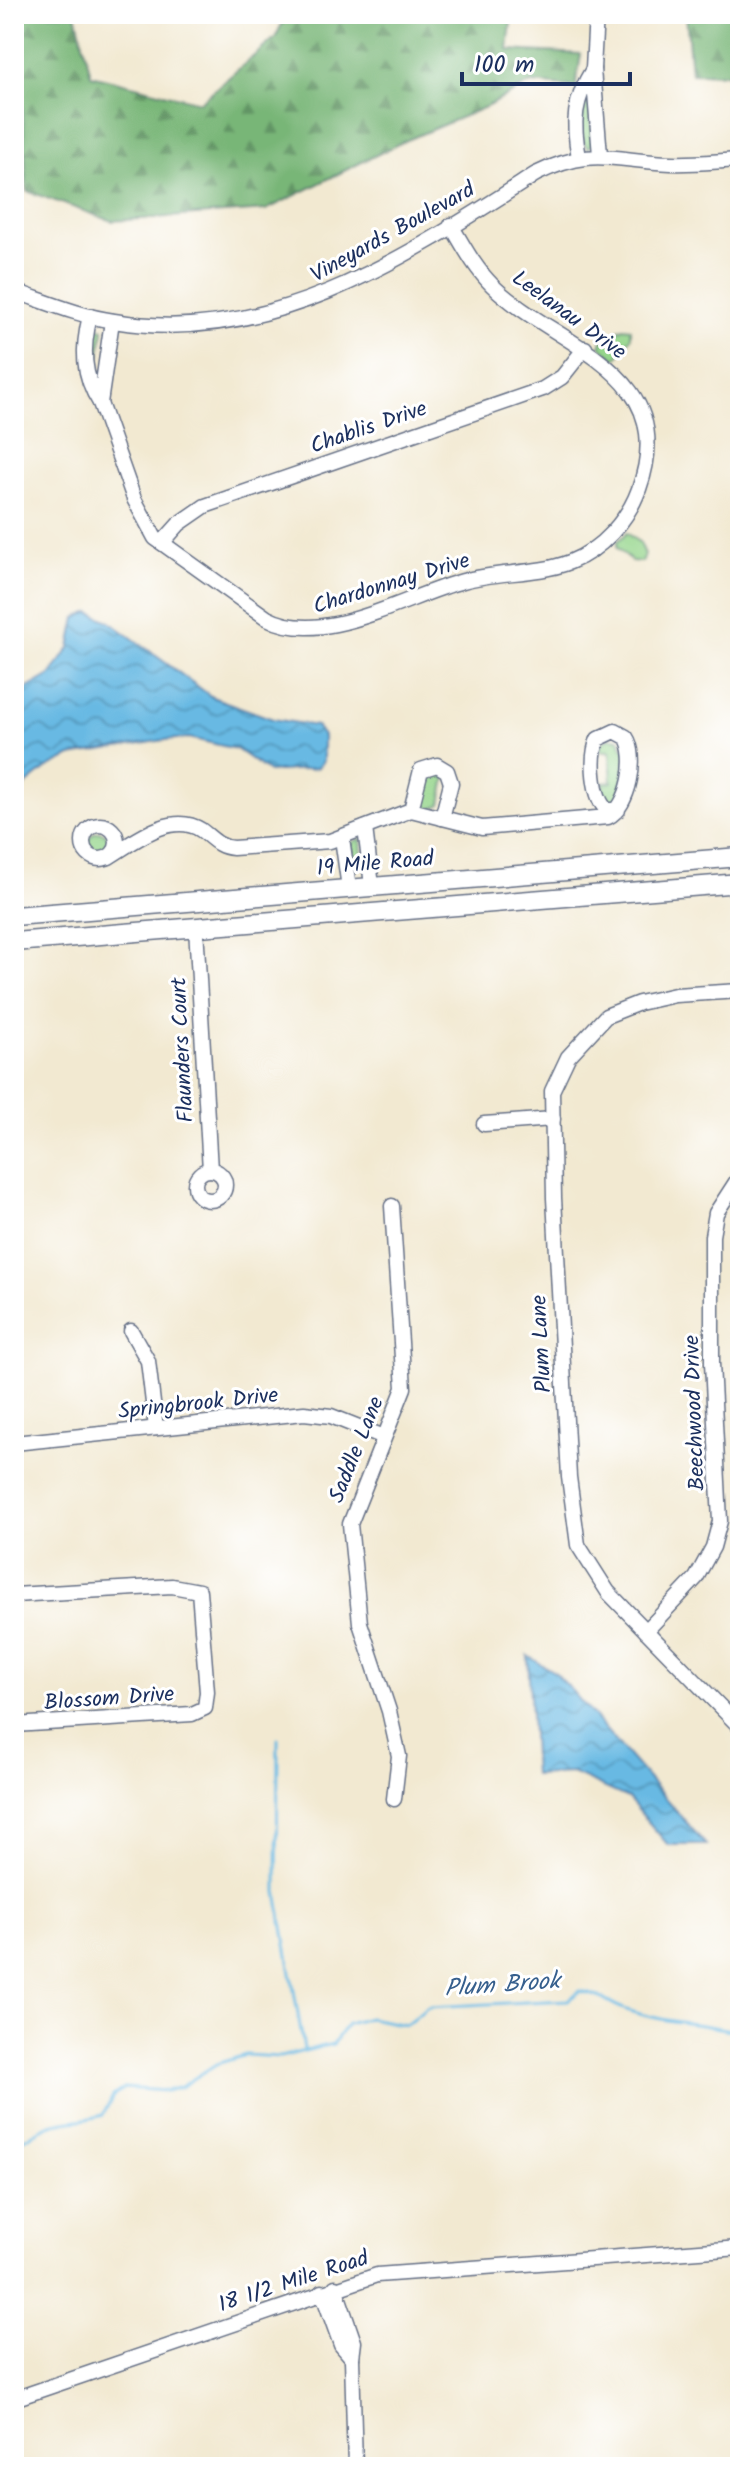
<svg xmlns="http://www.w3.org/2000/svg" width="754" height="2481" font-family="Kalam,sans-serif">
	<style>
		.green { fill: #95d58b; stroke: #588274; stroke-width: 2 }
		.forest { fill: url(#forest-firs); stroke: #4a726a; stroke-width: 2 }
		.water { fill: url(#water-waves); stroke: #4174a0; stroke-width: 2 }
		.lines { fill: none; stroke-linecap: round; stroke-linejoin: round }
		.stream { stroke: #67b9e3; stroke-width: 3 }
		.minor-casing { stroke: #667086; stroke-width: 17 }
		.major-casing { stroke: #667086; stroke-width: 21 }
		.minor { stroke: #fff; stroke-width: 14 }
		.major { stroke: #fff; stroke-width: 18 }
		.labels { text-anchor: middle; stroke-width: 6; stroke-linejoin: round; paint-order: stroke }
		.street-label { font-size: 22px; fill: #1b2f5e; stroke: #fff }
		.water-label { font-size: 24px; font-style: italic; fill: #365f8d; stroke: #fff }
	</style>
	<defs>
		<pattern id="forest-firs" width="22" height="20" patternUnits="userSpaceOnUse" patternTransform="scale(2)"><rect width="22" height="20" fill="#78b677"/><path d="M5 1l3.5 6h-7zM16 11l3.5 6h-7z" fill="#629465"/></pattern>
		<pattern id="water-waves" width="16" height="10" patternUnits="userSpaceOnUse" patternTransform="scale(2)"><rect width="16" height="10" fill="#67b9e3"/><path d="M0 5q4-4 8 0t8 0" fill="none" stroke="#5497bb"/></pattern>
	</defs>
	<rect width="100%" height="100%" fill="#fff"/>
	<filter id="ink" filterUnits="userSpaceOnUse"><feTurbulence type="fractalNoise" baseFrequency=".0125" numOctaves="2"/><feDisplacementMap in="SourceGraphic" scale="16" xChannelSelector="R" yChannelSelector="G"/><feConvolveMatrix kernelMatrix="1 2 1 2 8 2 1 2 1" color-interpolation-filters="sRGB"/></filter>
	<filter id="wash" filterUnits="userSpaceOnUse"><feTurbulence type="fractalNoise" baseFrequency=".006" numOctaves="4" result="noise"/><feDisplacementMap in="SourceGraphic" scale="32" xChannelSelector="R" yChannelSelector="G"/><feGaussianBlur stdDeviation="1.8" result="paint"/><feColorMatrix in="noise" values="0 0 0 0 0 0 0 0 0 0 0 0 0 0 0 0 0 1.4 0 .05"/><feComposite in="paint" operator="in"/></filter>
	<g filter="url(#wash)">
		<rect width="100%" height="100%" fill="#f2e9d1"/>
		<g class="green">
			<path d="M588,91L593,144L588,148C575,135 584,107 588,91Z"/>
			<polygon points="97,327 103,329 96,383 91,358"/>
			<polygon points="623,328 631,329 631,337 616,359 600,346 603,339"/>
			<polygon points="627,533 640,543 645,554 642,562 631,561 617,548 617,542"/>
			<polygon points="609,738 619,739 626,752 620,799 612,805 604,800 603,783 612,782 610,751 600,751 601,744"/>
			<polygon points="431,769 446,777 441,804 432,809 417,802 423,775"/>
			<circle cx="99" cy="843" r="11"/>
			<polygon points="361,838 363,867 355,867 351,843"/>
		</g>
		<g class="forest">
			<polygon points="17,14 76,14 91,75 200,102 275,38 287,14 428,14 463,19 470,14 512,14 508,50 581,54 576,87 531,83 488,106 400,143 266,210 112,221 27,191"/>
			<polygon points="686,14 740,14 740,121 736,74 691,73"/>
		</g>
		<g class="water">
			<polygon points="90,612 109,621 212,697 273,719 316,726 323,736 323,761 317,768 269,772 236,749 189,738 164,740 71,756 47,768 27,784 14,805 14,696 50,675 70,648 76,618"/>
			<polygon points="528,1656 557,1674 706,1845 668,1845 628,1798 572,1773 534,1775"/>
		</g>
		<g class="lines">
			<g class="stream">
				<polyline points="278,1739 277,1892 304,2049"/>
				<path d="M14,2142C29,2139 37,2130 51,2125C67,2120 86,2121 103,2115L113,2096L124,2088L166,2091L181,2087L216,2064L246,2055L280,2057L333,2044L347,2024L369,2018L406,2025L428,2007L568,2000L580,1991C604,1995 608,2004 627,2010C664,2023 703,2023 740,2032"/>
			</g>
		</g>
	</g>
	<g filter="url(#ink)">
		<g class="lines">
			<g class="minor-casing">
				<g id="minor">
					<polyline points="593,69 596,14"/>
					<path d="M579,157C572,122 574,100 593,69L600,155"/>
					<path d="M14,291C47,302 79,316 114,321C272,348 409,255 536,174C593,146 613,161 671,163C694,164 717,161 740,160"/>
					<path d="M90,316C82,348 82,375 100,403L112,321"/>
					<path d="M100,403L134,499L155,538L267,618C323,648 406,596 463,581C498,571 536,575 570,562C601,550 628,520 639,489C682,369 554,347 492,285C474,267 463,245 451,225"/>
					<polyline points="162,543 179,524 205,506 543,389 562,377 585,348"/>
					<polyline points="411,810 421,770 437,765 447,771 451,783 442,818"/>
					<circle cx="100" cy="842" r="17"/>
					<polyline points="365,828 372,886"/>
					<polyline points="342,838 349,888"/>
					<path d="M109,857C134,842 171,811 201,830C212,838 218,847 233,848L330,841L411,810L482,828L608,817C629,807 639,756 626,737L615,731L598,739C590,757 593,798 607,810H618"/>
					<polyline points="196,927 210,1170"/>
					<polyline points="740,991 675,995 639,1003 606,1016 568,1057 552,1091 554,1198 569,1477 578,1545 608,1592 740,1727"/>
					<polyline points="484,1124 553,1119"/>
					<circle cx="210" cy="1185" r="15"/>
					<polyline points="392,1206 404,1388 350,1524 360,1623 389,1711 399,1756 394,1799"/>
					<polyline points="131,1331 148,1361 156,1428"/>
					<polyline points="14,1443 304,1413 331,1416 384,1437"/>
					<polyline points="14,1595 172,1586 199,1591 207,1692 205,1708 192,1714 14,1725"/>
					<polyline points="646,1631 696,1578 713,1547 720,1521 712,1363 712,1236 716,1213 740,1176"/>
					<polyline points="322,2292 341,2345 352,2358 354,2342 335,2287"/>
					<polyline points="352,2358 355,2467"/>
					<polyline points="14,2399 377,2275 740,2248"/>
				</g>
			</g>
			<g class="major-casing">
				<g id="major">
					<polyline points="14,916 740,857"/>
					<polyline points="14,942 740,883"/>
				</g>
			</g>
			<use href="#minor" class="minor"/>
			<use href="#major" class="major"/>
		</g>
	</g>
	<g class="labels">
		<g class="street-label">
			<text transform="translate(392 231) rotate(-29)" y="8">Vineyards Boulevard</text>
			<text transform="translate(570 314) rotate(36)" y="8">Leelanau Drive</text>
			<text transform="translate(368 426) rotate(-19)" y="8">Chablis Drive</text>
			<text transform="translate(391 582) rotate(-17)" y="8">Chardonnay Drive</text>
			<text transform="translate(375 862) rotate(-5)" y="8">19 Mile Road</text>
			<text transform="translate(181 1050) rotate(-93)" y="8">Flaunders Court</text>
			<text transform="translate(540 1344) rotate(-93)" y="8">Plum Lane</text>
			<text transform="translate(198 1402) rotate(-6)" y="8">Springbrook Drive</text>
			<text transform="translate(693 1413) rotate(-92)" y="8">Beechwood Drive</text>
			<text transform="translate(355 1449) rotate(-68)" y="8">Saddle Lane</text>
			<text transform="translate(109 1697) rotate(-4)" y="8">Blossom Drive</text>
			<text transform="translate(293 2280) rotate(-18)" y="8">18 1/2 Mile Road</text>
		</g>
		<g class="water-label">
			<text transform="translate(502 1984) rotate(-4)" y="8">Plum Brook</text>
		</g>
	</g>
	<rect width="754" height="2481" fill="none" stroke="#fff" stroke-width="48"/>
	<path d="M462 72v12h168v-12" fill="none" stroke="#1b2f5e" stroke-width="4"/>
	<text x="474" y="72" font-size="24" fill="#1b2f5e" stroke="#ffffff" stroke-width="6" paint-order="stroke">100 m</text>
</svg>
